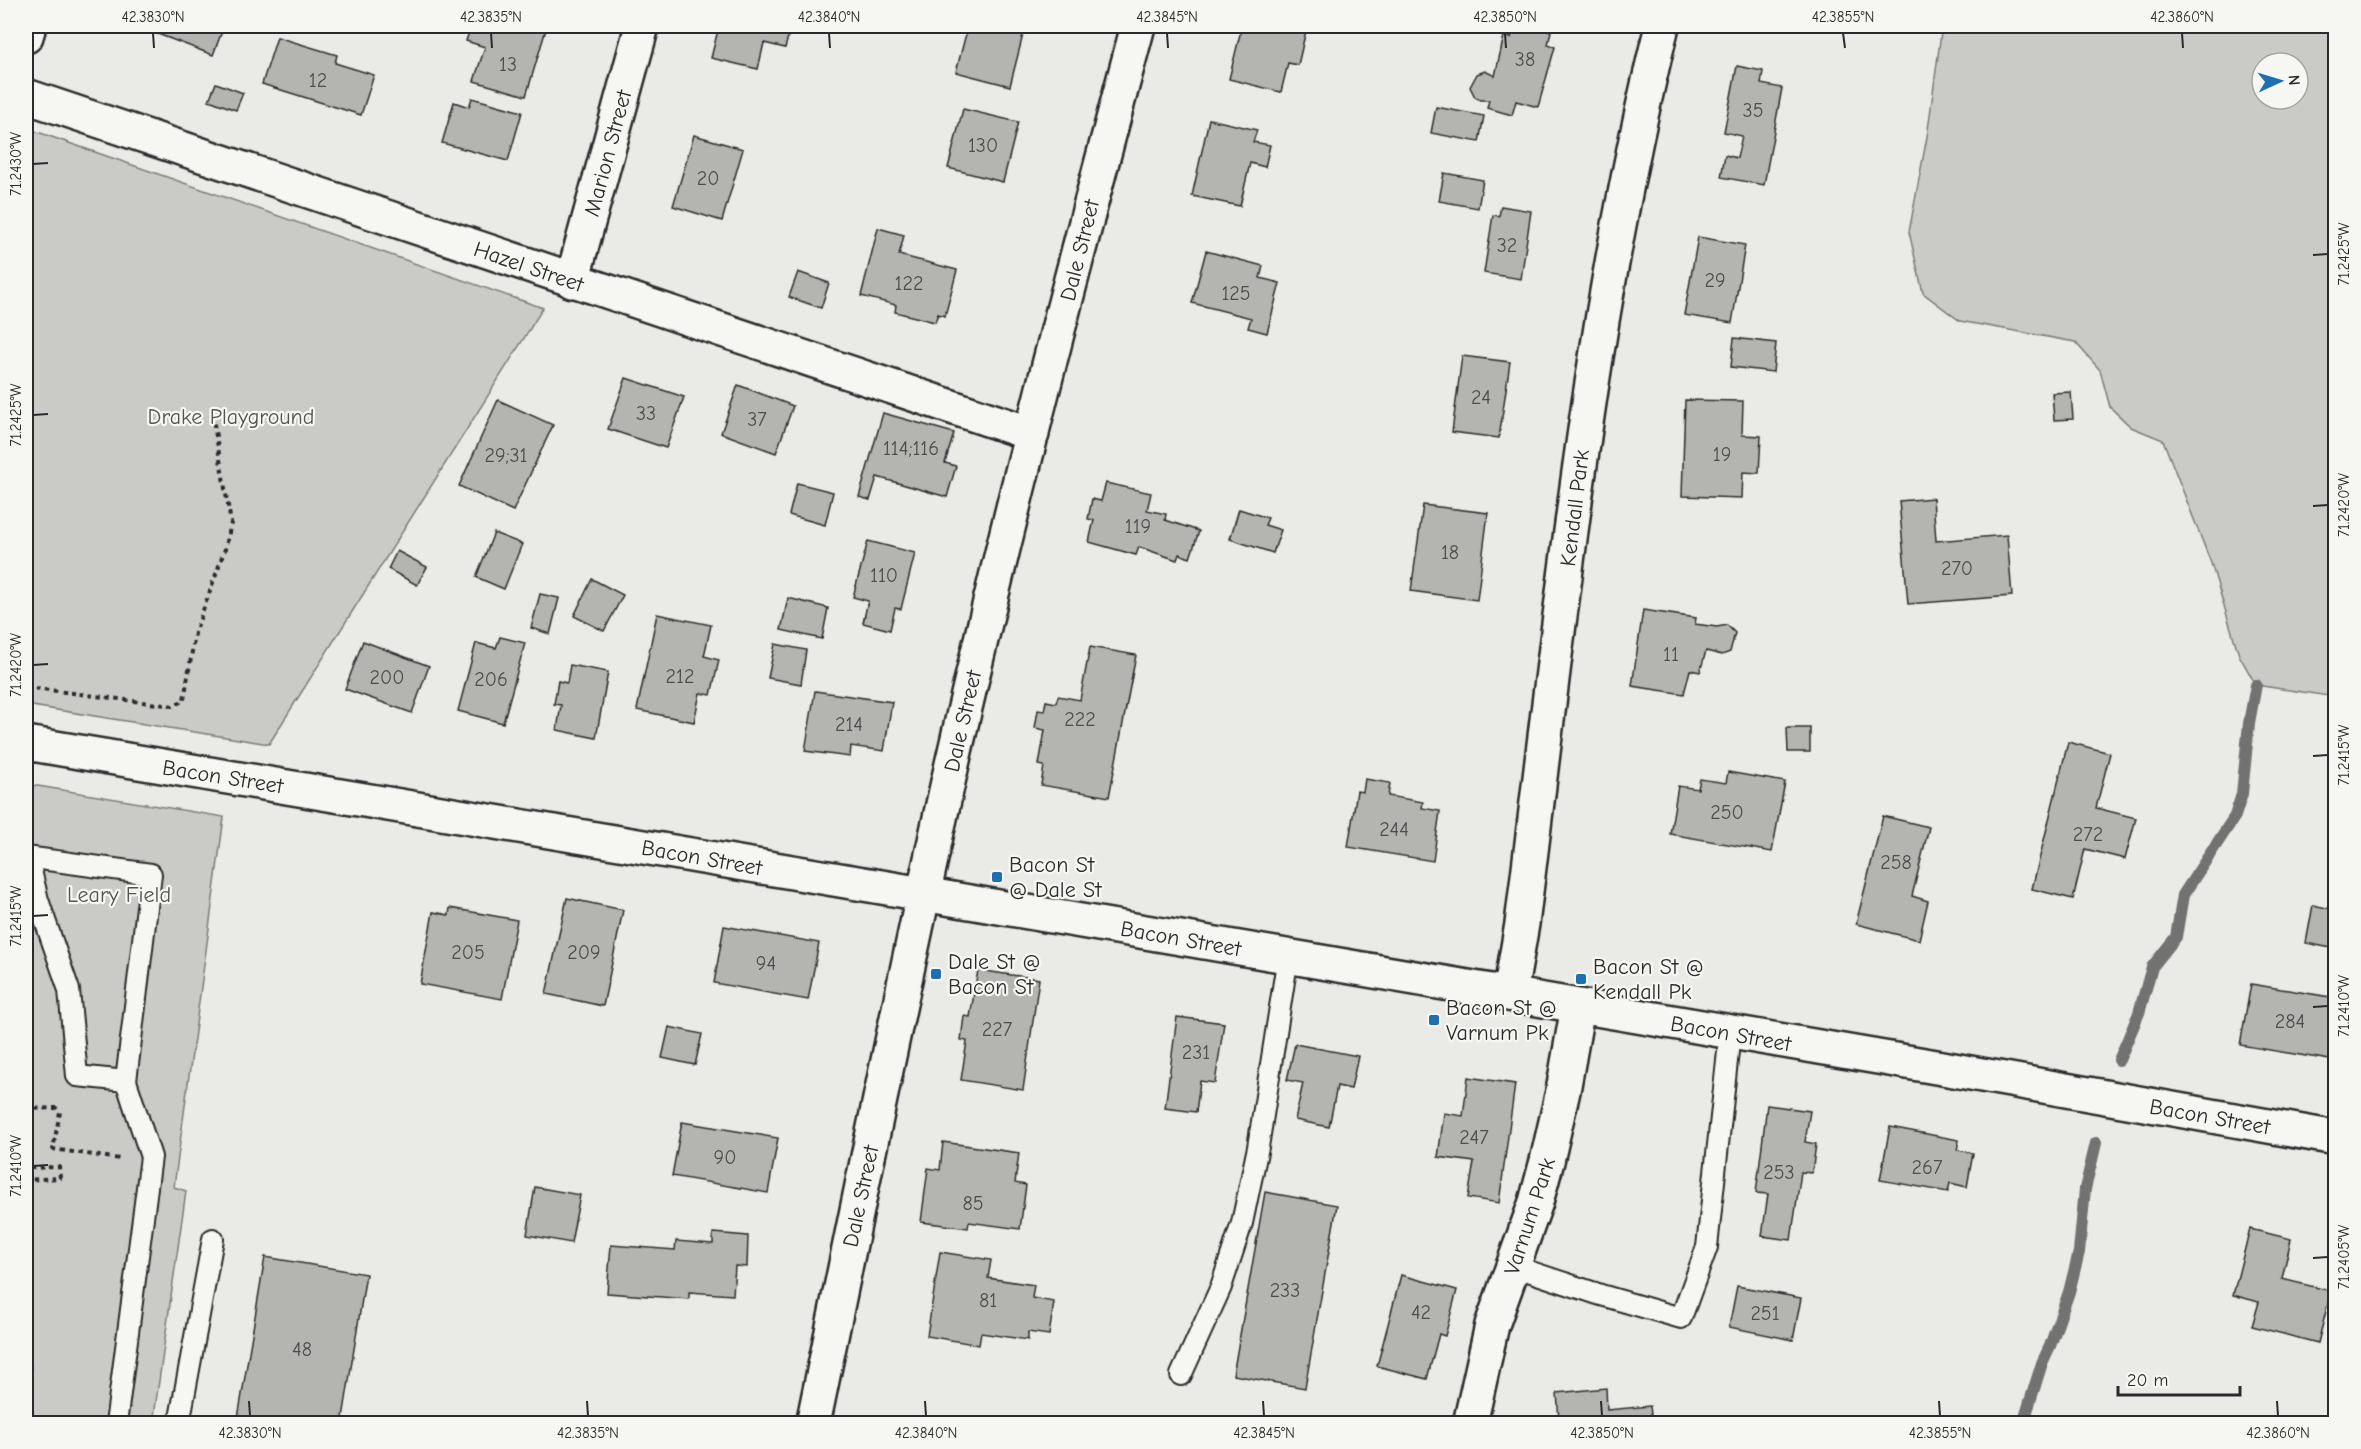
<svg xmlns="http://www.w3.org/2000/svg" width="2361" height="1449" font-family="'Comic Neue',sans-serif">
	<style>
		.green { fill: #cacac7; stroke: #7a7a79; stroke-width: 1.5; fill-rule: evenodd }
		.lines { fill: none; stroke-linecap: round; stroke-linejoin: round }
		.stream { stroke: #727270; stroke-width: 12 }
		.building { fill: #b4b4b1; stroke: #2b2b2b; stroke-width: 1.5 }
		.lane-casing { stroke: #2b2b2b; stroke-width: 24 }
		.street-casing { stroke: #2b2b2b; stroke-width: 38 }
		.secondary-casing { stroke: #2b2b2b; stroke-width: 38 }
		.path { stroke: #2b2b2b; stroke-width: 4; stroke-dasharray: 4.5 4.5; stroke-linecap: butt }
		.lane { stroke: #f6f6f2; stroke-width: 20 }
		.street { stroke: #f6f6f2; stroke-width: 33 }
		.secondary { stroke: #f6f6f2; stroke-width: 33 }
		.ticks { fill: none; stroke: #2b2b2b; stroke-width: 2 }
		.poi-dot { fill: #1f6fb2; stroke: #f6f6f2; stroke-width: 2 }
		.labels { text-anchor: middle; stroke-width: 4.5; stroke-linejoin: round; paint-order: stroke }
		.number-label { font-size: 20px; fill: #4d4d4c }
		.street-label { font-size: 22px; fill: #2b2b2b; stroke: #f6f6f2 }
		.park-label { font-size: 22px; fill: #535352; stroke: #f6f6f2 }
		.poi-label { font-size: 22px; fill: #2b2b2b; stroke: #f6f6f2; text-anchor: start }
		.neatline { fill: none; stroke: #2b2b2b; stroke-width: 2 }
		.ticks-label { font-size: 15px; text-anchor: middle; fill: #2b2b2b }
	</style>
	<rect width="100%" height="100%" fill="#eaeae6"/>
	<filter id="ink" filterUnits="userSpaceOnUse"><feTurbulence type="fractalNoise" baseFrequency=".0167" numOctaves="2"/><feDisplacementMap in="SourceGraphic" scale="12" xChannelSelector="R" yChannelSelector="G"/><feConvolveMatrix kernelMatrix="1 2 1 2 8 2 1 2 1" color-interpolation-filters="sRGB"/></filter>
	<g filter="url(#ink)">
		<g class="green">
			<path d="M1942,26H2335V697L2256,685L2239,655L2211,563L2163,440L2131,427L2110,407L2100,370L2075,342L1960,321L1923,293L1909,232L1927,137ZM2262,63H2298V99H2262Z"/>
			<polygon points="26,128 543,308 269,744 26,705"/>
			<polygon points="26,784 224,817 174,1187 186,1191 153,1423 26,1423"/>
		</g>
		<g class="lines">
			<g class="stream">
				<polyline points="2119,1060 2139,1013 2152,967 2176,937 2183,895 2235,816 2242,794 2249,723 2256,685"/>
				<polyline points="2023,1424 2042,1363 2050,1346 2069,1292 2079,1252 2085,1189 2096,1143"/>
			</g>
		</g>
		<g class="building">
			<polygon points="153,26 224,26 213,55 150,31"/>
			<polygon points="471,26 547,26 526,96 474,81 485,47 466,41"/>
			<polygon points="719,26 791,26 785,48 764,43 758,69 711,58"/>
			<polygon points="968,26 1025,27 1010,86 956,72"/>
			<polygon points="1242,26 1307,26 1298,65 1288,63 1281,92 1229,79"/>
			<polygon points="1514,26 1533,26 1551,31 1548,45 1555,47 1538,107 1516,101 1512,115 1487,108 1489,100 1480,100 1475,97 1470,87 1477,74 1485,71 1495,76 1504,36 1511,38"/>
			<polygon points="277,37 337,55 335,63 374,75 361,115 262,84"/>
			<polygon points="1737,66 1763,71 1761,84 1782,88 1764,185 1721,177 1725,155 1737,158 1742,136 1724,132"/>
			<polygon points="216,83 243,93 236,110 209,100"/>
			<polygon points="472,98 522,112 508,161 442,143 454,102 469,107"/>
			<polygon points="1436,107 1484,116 1479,142 1431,133"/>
			<polygon points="963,109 1018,122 1003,182 948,168"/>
			<polygon points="1209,119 1257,130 1253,142 1270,145 1265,167 1250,163 1240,206 1192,196"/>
			<polygon points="694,135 743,149 722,221 673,206"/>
			<polygon points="1444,173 1483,180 1478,208 1439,201"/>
			<polygon points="1501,206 1531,211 1521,279 1484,273 1493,215 1499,216"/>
			<polygon points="878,228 904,235 899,255 957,270 945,316 938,314 935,322 895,312 896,305 861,296"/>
			<polygon points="1698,237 1745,245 1732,323 1684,315"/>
			<polygon points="1206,251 1263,266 1260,278 1280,283 1267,333 1248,328 1251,318 1192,303"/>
			<polygon points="798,272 829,283 821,308 789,297"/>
			<polygon points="1734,338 1776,343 1773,372 1731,367"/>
			<polygon points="1462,356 1510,362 1499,438 1452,432"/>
			<polygon points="626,378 684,397 666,448 608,429"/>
			<polygon points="738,385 793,406 776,453 721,433"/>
			<polygon points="2071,392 2073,419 2054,420 2052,393"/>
			<polygon points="498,400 553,425 513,511 459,486"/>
			<polygon points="1685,400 1743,401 1742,435 1761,436 1759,473 1743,472 1742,498 1682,496"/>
			<polygon points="883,413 954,433 945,463 956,466 947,497 877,477 870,500 859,497"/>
			<polygon points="797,483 833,492 825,525 789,515"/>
			<polygon points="1106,483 1151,493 1147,510 1166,514 1165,520 1199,531 1190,558 1179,554 1177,560 1139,547 1136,555 1089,542 1094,520 1088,519 1092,499 1101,501"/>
			<polygon points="1933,498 1936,541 2007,535 2012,596 1908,604 1899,501"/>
			<polygon points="1423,505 1488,513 1477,600 1411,591"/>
			<polygon points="1239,509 1268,518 1265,525 1281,530 1273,553 1230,539"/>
			<polygon points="494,533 522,544 504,589 476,577"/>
			<polygon points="868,541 915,553 901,609 895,608 890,630 863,623 868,601 853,597"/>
			<polygon points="397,551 427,567 417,585 388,569"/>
			<polygon points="592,579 623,595 604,631 574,616"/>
			<polygon points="540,594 559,598 550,634 531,628"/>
			<polygon points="788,598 828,608 822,639 781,630"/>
			<polygon points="1643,610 1696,618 1695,624 1717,627 1727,625 1735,633 1730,652 1722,655 1706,651 1700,672 1690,670 1684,694 1632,686"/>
			<polygon points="657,614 711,625 704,656 719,660 711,695 700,693 694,722 637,710"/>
			<polygon points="500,637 525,643 503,723 458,711 476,643 496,648"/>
			<polygon points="363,641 429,666 412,713 345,689"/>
			<polygon points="775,644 806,650 801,684 768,678"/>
			<polygon points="1090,647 1136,655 1109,797 1041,785 1044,766 1039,765 1045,730 1035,728 1038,710 1044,711 1046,701 1056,703 1058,696 1080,700"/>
			<polygon points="570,665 608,672 596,738 557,730 561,705 554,704 558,681 567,683"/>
			<polygon points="815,691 892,702 884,751 851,746 850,757 805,751"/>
			<polygon points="1787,728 1810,728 1810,752 1788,752"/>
			<polygon points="2068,742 2110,753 2096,808 2136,818 2125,859 2085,849 2073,899 2032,889"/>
			<polygon points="1728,772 1785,782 1772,852 1670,834 1678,786 1698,789 1700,779 1726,783"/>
			<polygon points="1365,779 1390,783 1388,796 1423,802 1422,808 1440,811 1433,861 1348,847 1357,791 1363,792"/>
			<polygon points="1883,816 1929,827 1912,896 1928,901 1919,940 1856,924"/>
			<polygon points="567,898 623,910 603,1006 546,994"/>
			<polygon points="2313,905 2336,910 2336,949 2306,943"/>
			<polygon points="450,908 517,920 502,999 420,984 433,912 449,915"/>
			<polygon points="724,926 819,943 808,1000 714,983"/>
			<polygon points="978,970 1039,979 1023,1090 961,1080 967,1041 961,1040 964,1016 970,1017"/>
			<polygon points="2251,984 2336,998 2336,1061 2240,1045"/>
			<polygon points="1177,1017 1224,1023 1215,1083 1200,1081 1196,1112 1165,1108"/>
			<polygon points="669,1027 702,1034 695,1065 662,1058"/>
			<polygon points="1295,1044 1358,1056 1351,1089 1337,1086 1329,1127 1295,1120 1303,1083 1287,1080"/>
			<polygon points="1468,1077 1515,1084 1499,1203 1468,1198 1474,1162 1438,1157 1444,1113 1463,1116"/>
			<polygon points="1767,1105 1810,1111 1805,1142 1816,1144 1812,1173 1801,1172 1791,1240 1762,1236 1768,1194 1756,1193"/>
			<polygon points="682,1122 778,1138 768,1193 672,1176"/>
			<polygon points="1890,1127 1959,1140 1957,1150 1973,1153 1967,1187 1950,1183 1948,1192 1880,1180"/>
			<polygon points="943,1142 1019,1153 1015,1183 1026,1185 1020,1229 969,1222 968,1228 921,1222 928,1168 940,1170"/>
			<polygon points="535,1187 580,1195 571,1243 527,1235"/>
			<polygon points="1265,1192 1337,1205 1305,1388 1233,1375"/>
			<polygon points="2250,1229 2291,1239 2282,1279 2331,1291 2318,1343 2252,1326 2259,1302 2233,1295"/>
			<polygon points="713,1233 748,1236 747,1267 735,1266 733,1295 689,1292 689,1299 607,1293 611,1245 675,1250 676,1241 713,1244"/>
			<polygon points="940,1252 991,1260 988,1278 1034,1285 1032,1298 1054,1302 1049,1335 1028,1332 1028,1340 981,1333 979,1345 927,1336"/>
			<polygon points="265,1257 366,1274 342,1424 237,1424"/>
			<polygon points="1401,1275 1457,1290 1445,1336 1439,1334 1427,1379 1377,1366"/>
			<polygon points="1737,1286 1801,1298 1793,1340 1729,1327"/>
			<polygon points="1606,1388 1607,1410 1650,1406 1652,1424 1545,1424 1545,1421 1559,1420 1557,1393"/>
		</g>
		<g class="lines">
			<g class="lane-casing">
				<g id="lane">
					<polyline points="26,857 151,874 126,1081 77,1076 69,990 38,900 28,858"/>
					<polyline points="1513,1266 1601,1295 1681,1318 1707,1247 1730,1033"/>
					<polyline points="1181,1375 1221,1287 1242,1223 1258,1147 1288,956"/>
					<polyline points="116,1424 151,1157 126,1081"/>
					<polyline points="179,1424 213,1239"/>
				</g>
			</g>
			<g class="street-casing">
				<g id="street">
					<polyline points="26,36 29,26"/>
					<polyline points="26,96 1032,434"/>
					<polyline points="572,281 642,26"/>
					<path d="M1510,994L1522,924C1560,623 1589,320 1662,26"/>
					<polyline points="1470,1424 1492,1325 1536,1202 1547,1161 1563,1091 1578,1007"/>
				</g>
			</g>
			<g class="secondary-casing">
				<g id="secondary">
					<polyline points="26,743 923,894 1948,1069 2336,1138"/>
					<path d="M813,1424C859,1202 903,980 953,760C1009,514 1073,269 1138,26"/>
				</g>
			</g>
			<g class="path">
				<polyline points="26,687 173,706 184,700 195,633 226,546 231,523 213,419"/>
				<polyline points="26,1109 56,1108 60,1112 53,1149 120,1159"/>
				<polyline points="26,1124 29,1168 59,1167 60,1178 26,1180"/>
				<polyline points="26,1293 32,1424"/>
			</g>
			<use href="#lane" class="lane"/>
			<use href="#street" class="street"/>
			<use href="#secondary" class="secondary"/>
		</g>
	</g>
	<path class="ticks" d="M153,33L154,48M491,33L492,48M829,33L830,48M1167,33L1168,48M1505,33L1506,48M1843,33L1845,48M2182,33L2183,48M33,164L48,163M2313,255L2328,254M33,415L48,414M2313,506L2328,505M33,665L48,664M2313,756L2328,755M33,916L48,915M2313,1007L2328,1006M33,1166L48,1165M2313,1258L2328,1257M249,1401L250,1416M587,1401L588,1416M925,1401L926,1416M1263,1401L1264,1416M1601,1401L1602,1416M1939,1401L1940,1416M2277,1401L2278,1416"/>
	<g class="poi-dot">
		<rect x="991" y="871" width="12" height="12" rx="3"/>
		<rect x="930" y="968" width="12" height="12" rx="3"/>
		<rect x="1575" y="973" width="12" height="12" rx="3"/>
		<rect x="1428" y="1014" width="12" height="12" rx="3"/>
	</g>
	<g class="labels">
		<g class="number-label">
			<text x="1525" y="66">38</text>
			<text x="508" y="71">13</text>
			<text x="318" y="87">12</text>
			<text x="1753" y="117">35</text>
			<text x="983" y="152">130</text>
			<text x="708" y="185">20</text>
			<text x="1507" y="252">32</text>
			<text x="1715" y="287">29</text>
			<text x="909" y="290">122</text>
			<text x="1236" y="300">125</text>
			<text x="1481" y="404">24</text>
			<text x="646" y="420">33</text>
			<text x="757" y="426">37</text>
			<text x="911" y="455">114;116</text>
			<text x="1722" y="461">19</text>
			<text x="506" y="462">29;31</text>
			<text x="1138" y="533">119</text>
			<text x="1450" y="559">18</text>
			<text x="1957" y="575">270</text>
			<text x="884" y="582">110</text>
			<text x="1671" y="661">11</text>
			<text x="680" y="683">212</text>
			<text x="387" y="684">200</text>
			<text x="491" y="686">206</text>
			<text x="1080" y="726">222</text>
			<text x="849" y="731">214</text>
			<text x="1727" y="819">250</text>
			<text x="1394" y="836">244</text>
			<text x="2088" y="841">272</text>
			<text x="1896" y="869">258</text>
			<text x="468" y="959">205</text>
			<text x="584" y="959">209</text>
			<text x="766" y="970">94</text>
			<text x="2290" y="1028">284</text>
			<text x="997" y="1036">227</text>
			<text x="1196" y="1059">231</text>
			<text x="1474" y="1144">247</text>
			<text x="725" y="1164">90</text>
			<text x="1927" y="1174">267</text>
			<text x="1779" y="1179">253</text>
			<text x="973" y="1210">85</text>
			<text x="1285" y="1297">233</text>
			<text x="988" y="1307">81</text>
			<text x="1421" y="1319">42</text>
			<text x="1765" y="1320">251</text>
			<text x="302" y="1356">48</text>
		</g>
		<g class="street-label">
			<text transform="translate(607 153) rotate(-75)" y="8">Marion Street</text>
			<text transform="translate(1079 250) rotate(-76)" y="8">Dale Street</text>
			<text transform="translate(529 266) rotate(19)" y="8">Hazel Street</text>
			<text transform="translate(1574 508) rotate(-83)" y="8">Kendall Park</text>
			<text transform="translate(962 721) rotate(-77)" y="8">Dale Street</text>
			<text transform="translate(223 776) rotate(9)" y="8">Bacon Street</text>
			<text transform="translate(702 857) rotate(10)" y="8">Bacon Street</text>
			<text transform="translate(1181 938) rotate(10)" y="8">Bacon Street</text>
			<text transform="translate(1731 1033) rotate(10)" y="8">Bacon Street</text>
			<text transform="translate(2210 1116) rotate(10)" y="8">Bacon Street</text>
			<text transform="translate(860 1196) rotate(-78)" y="8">Dale Street</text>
			<text transform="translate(1529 1216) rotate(-72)" y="8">Varnum Park</text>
		</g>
		<g class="park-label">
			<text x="231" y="424">Drake Playground</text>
			<text x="119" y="902">Leary Field</text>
		</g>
		<g class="poi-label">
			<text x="1009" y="872">Bacon St<tspan x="1009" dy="25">@ Dale St</tspan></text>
			<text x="948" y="969">Dale St @<tspan x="948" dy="25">Bacon St</tspan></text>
			<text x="1593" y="974">Bacon St @<tspan x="1593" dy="25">Kendall Pk</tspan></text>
			<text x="1446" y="1015">Bacon St @<tspan x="1446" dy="25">Varnum Pk</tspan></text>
		</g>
	</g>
	<rect width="2361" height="1449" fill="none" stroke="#f6f6f2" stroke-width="66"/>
	<g transform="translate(2280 81) rotate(86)"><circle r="28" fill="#f6f6f2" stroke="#a5a5a2" stroke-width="1.5"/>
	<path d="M0-4.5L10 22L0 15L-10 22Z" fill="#1f6fb2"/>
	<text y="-9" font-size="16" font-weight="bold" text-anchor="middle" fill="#2b2b2b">N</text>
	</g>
	<path d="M2118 1386v9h122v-9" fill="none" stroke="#2b2b2b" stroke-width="3"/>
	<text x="2127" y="1386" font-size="18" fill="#2b2b2b" stroke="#f6f6f2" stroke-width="4.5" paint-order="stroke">20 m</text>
	<rect x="33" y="33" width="2295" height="1383" class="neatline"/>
	<g class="ticks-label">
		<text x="153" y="22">42.3830°N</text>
		<text x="491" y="22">42.3835°N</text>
		<text x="829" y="22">42.3840°N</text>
		<text x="1167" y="22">42.3845°N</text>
		<text x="1505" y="22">42.3850°N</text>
		<text x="1843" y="22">42.3855°N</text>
		<text x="2182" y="22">42.3860°N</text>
		<text transform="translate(16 164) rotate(-90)" y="5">71.2430°W</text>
		<text transform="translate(2344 254) rotate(-90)" y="5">71.2425°W</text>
		<text transform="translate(16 415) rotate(-90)" y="5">71.2425°W</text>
		<text transform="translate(2344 505) rotate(-90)" y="5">71.2420°W</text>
		<text transform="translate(16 665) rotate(-90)" y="5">71.2420°W</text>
		<text transform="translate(2344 755) rotate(-90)" y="5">71.2415°W</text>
		<text transform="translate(16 916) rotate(-90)" y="5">71.2415°W</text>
		<text transform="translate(2344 1006) rotate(-90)" y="5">71.2410°W</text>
		<text transform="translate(16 1166) rotate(-90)" y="5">71.2410°W</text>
		<text transform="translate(2344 1257) rotate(-90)" y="5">71.2405°W</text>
		<text x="250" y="1438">42.3830°N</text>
		<text x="588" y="1438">42.3835°N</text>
		<text x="926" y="1438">42.3840°N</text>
		<text x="1264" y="1438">42.3845°N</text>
		<text x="1602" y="1438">42.3850°N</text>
		<text x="1940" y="1438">42.3855°N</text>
		<text x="2278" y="1438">42.3860°N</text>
	</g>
</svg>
